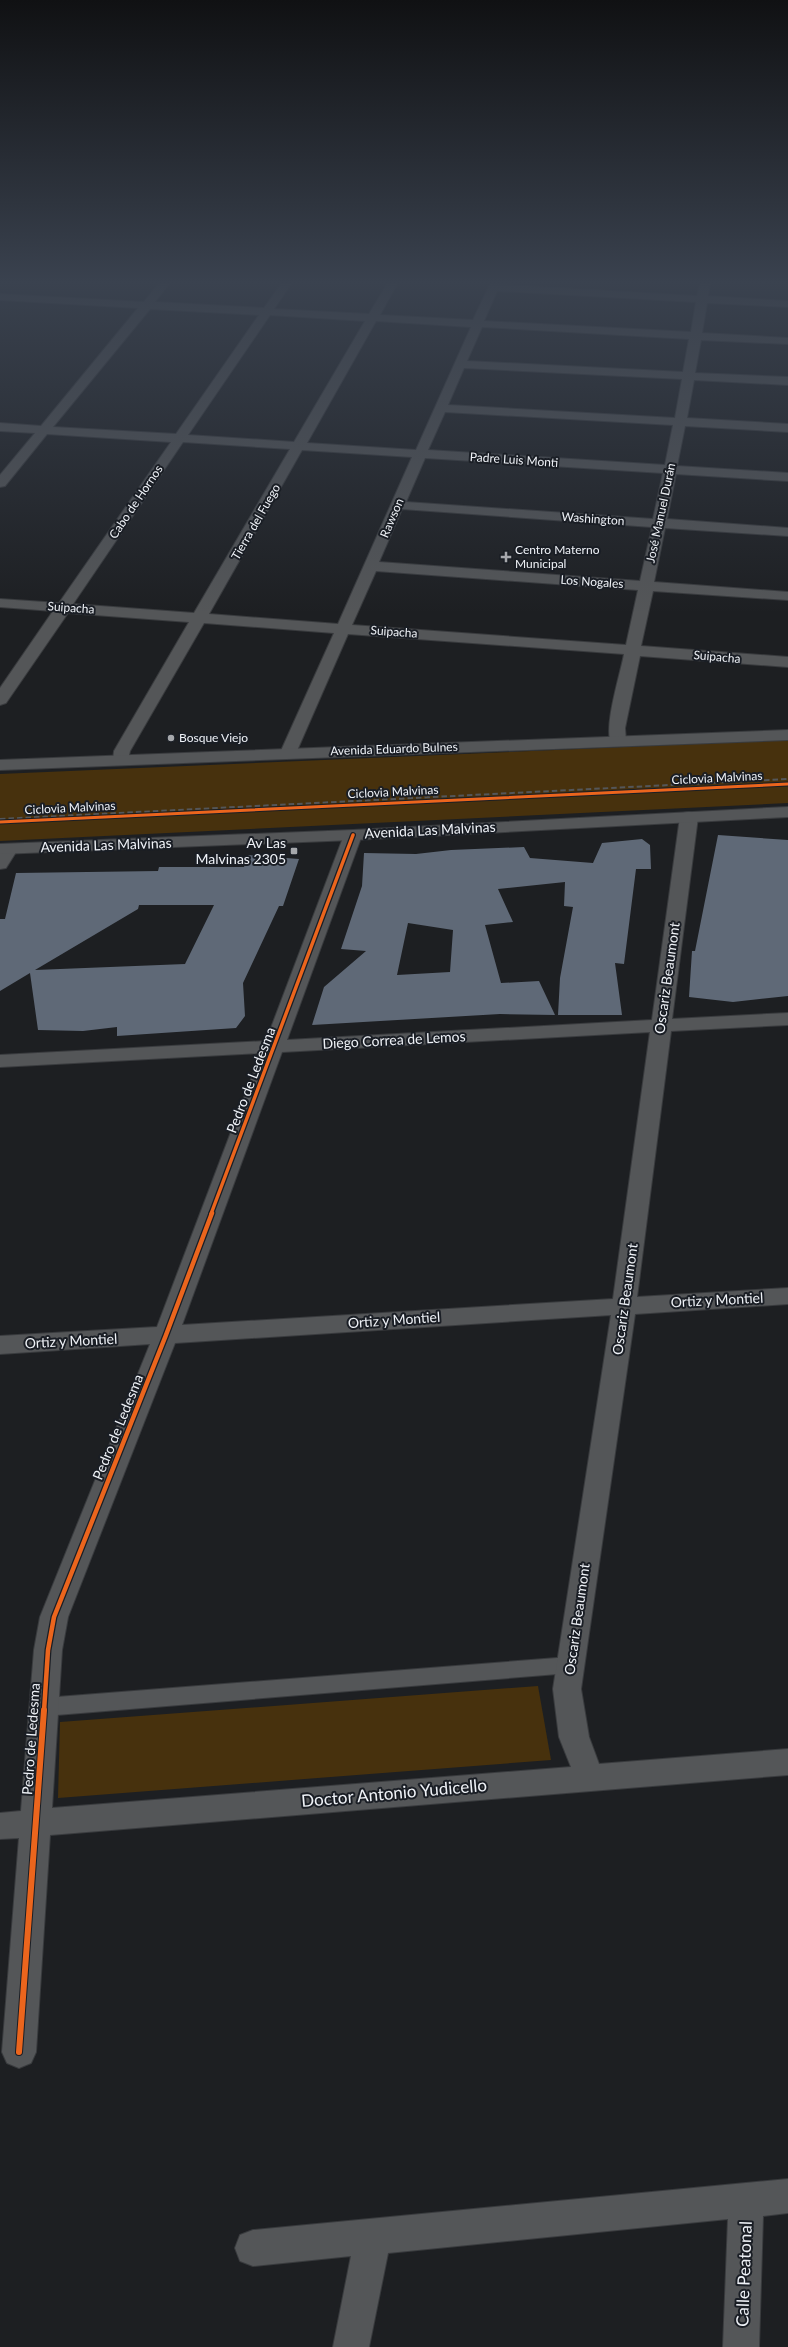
<svg xmlns="http://www.w3.org/2000/svg" width="788" height="2347" font-family="Lato,sans-serif">
	<style>
		.green { fill: #47310d }
		.building { fill: #5f6977; fill-rule: evenodd }
		.lines { fill: none; stroke-linecap: round; stroke-linejoin: round }
		.lane-casing { stroke: #393b3e; stroke-width: 2 }
		.street-casing { stroke: #393b3e; stroke-width: 2 }
		.secondary-casing { stroke: #393b3e; stroke-width: 2 }
		.lane { fill: #545658; fill-rule: evenodd }
		.street { fill: #545658; fill-rule: evenodd }
		.secondary { fill: #545658; fill-rule: evenodd }
		.rail { stroke: #545659; stroke-width: 2; stroke-dasharray: 5.5 3; stroke-linecap: butt }
		.cycleway-far3-casing { stroke: #1a1e25; stroke-width: 5 }
		.cycleway-far2-casing { stroke: #1a1e25; stroke-width: 6 }
		.cycleway-far1-casing { stroke: #1a1e25; stroke-width: 7 }
		.cycleway-casing { stroke: #1a1e25; stroke-width: 8 }
		.cycleway-far3 { stroke: #eb651d; stroke-width: 3 }
		.cycleway-far2 { stroke: #eb651d; stroke-width: 3.5 }
		.cycleway-far1 { stroke: #eb651d; stroke-width: 4.5 }
		.cycleway { stroke: #eb651d; stroke-width: 6 }
		.poi-dot { fill: #a6a8ac; stroke: #1a1e25; stroke-width: 1.5 }
		.labels { text-anchor: middle; stroke-width: 4; stroke-linejoin: round; paint-order: stroke }
		.far-street-label { font-size: 12px; fill: #eff2f7; stroke: #1a1e25 }
		.far-poi-label { font-size: 12px; fill: #eff2f7; stroke: #1a1e25; text-anchor: start }
		.street-label { font-size: 14px; fill: #eff2f7; stroke: #1a1e25 }
		.poi-label { font-size: 14px; fill: #eff2f7; stroke: #1a1e25; text-anchor: end }
		.near-street-label { font-size: 17px; fill: #eff2f7; stroke: #1a1e25 }
	</style>
	<rect width="100%" height="100%" fill="#1d1f22"/>
	<g class="green">
		<polygon points="788,740 788,803 0,841 0,774"/>
		<polygon points="538,1686 551,1760 58,1798 60,1722"/>
	</g>
	<g class="building">
		<polygon points="718,835 788,840 788,996 733,1002 689,997 692,951 695,951"/>
		<path d="M642,839L650,845L651,869H636L624,964L615,963L622,1015H558L560,978L573,907L564,906L565,882L498,889L513,922L485,925L501,983L539,981L555,1015L500,1014L312,1025L324,987L366,951L341,949L362,886L364,853L416,854L451,850L524,847L530,858L593,863L602,843ZM408,923L453,930L450,972L397,975Z"/>
		<path d="M248,855L299,859L283,906H279L243,983L245,1016L236,1028L117,1036V1027L83,1031L38,1030L30,973L0,991V919H5L16,873L158,871L159,867H244ZM139,905H214L185,964L35,970L138,909Z"/>
	</g>
	<g class="lines">
		<g class="lane-casing">
			<polygon id="lane" points="570,1657 577,1659 580,1665 577,1671 570,1673 44,1716 37,1713 34,1707 37,1701 44,1698"/>
		</g>
		<g class="street-casing">
			<g id="street">
				<path d="M158,284H169L155,302L264,308L281,284H291L274,309L369,314L387,284H397L380,315L473,320L490,284L697,296L700,284H710L708,296L788,301V307L707,303L702,333L788,338V344L701,340L695,373L788,377V385L694,380L687,418L788,424V432L685,426L677,466L788,473V481L676,474L667,519L788,528V536L665,528L654,582L788,592V600L653,591L641,646L788,657V667L640,656L625,728L626,741L624,745H612C602,730 621,672 624,654L348,634L296,753L294,757H282L280,753L334,633L204,623L130,751L127,764H115L113,760L114,751L189,622L68,613L6,703L0,705V688L53,611L0,607V599L59,603L171,442L47,434L5,486L0,487V475L35,433L0,431V423L41,426L138,308L0,300V294L144,302ZM497,291L696,302L691,332L484,321ZM150,309L259,315L176,434L53,427ZM270,315L365,321L294,442L188,435ZM376,321L471,327L416,450L307,443ZM482,327L689,339L683,372L467,361ZM464,368L682,379L675,418L448,405ZM445,412L673,425L665,465L428,450ZM183,442L290,449L194,613L73,604ZM302,450L412,457L338,624L209,614ZM425,458L663,473L653,519L406,502ZM402,509L652,527L640,581L379,562ZM376,571L638,590L626,645L352,625Z"/>
				<path d="M689,812L695,813L698,817L672,1019L788,1013V1025L671,1031L637,1297L788,1288V1304L635,1314L581,1689L589,1737L599,1764L788,1749V1775L50,1835L36,2052L31,2063L19,2068L7,2063L2,2052L19,1838L0,1839V1813L21,1811L34,1650L40,1617L150,1344L0,1354V1336L157,1327L261,1053L0,1067V1055L266,1041L344,835L347,831H359L362,835L287,1040L652,1020L680,817L683,813ZM650,1032L613,1299L182,1325L282,1052ZM611,1315L553,1689L559,1737L571,1767L52,1808L62,1650L68,1617L175,1343Z"/>
				<polygon points="9,844 15,845 18,849 6,868 0,869 0,849 3,845"/>
				<polygon points="788,2179 788,2213 763,2216 759,2347 723,2347 728,2219 388,2253 369,2347 333,2347 351,2256 253,2266 240,2261 235,2248 240,2235 253,2230"/>
			</g>
		</g>
		<g class="secondary-casing">
			<g id="secondary">
				<polygon points="788,730 788,740 0,770 0,760"/>
				<polygon points="788,807 788,817 353,840 0,854 0,844 353,830"/>
			</g>
		</g>
		<use href="#lane" class="lane"/>
		<use href="#street" class="street"/>
		<use href="#secondary" class="secondary"/>
		<polyline class="rail" points="0,819 788,779"/>
		<g class="cycleway-far3-casing">
			<polyline id="cycleway-far3" points="0,822 788,784"/>
		</g>
		<g class="cycleway-far2-casing">
			<polyline id="cycleway-far2" points="211,1214 353,835"/>
		</g>
		<g class="cycleway-far1-casing">
			<polyline id="cycleway-far1" points="44,1711 48,1650 54,1617 166,1335 212,1213"/>
		</g>
		<g class="cycleway-casing">
			<polyline id="cycleway" points="19,2052 44,1710"/>
		</g>
		<use href="#cycleway-far3" class="cycleway-far3"/>
		<use href="#cycleway-far2" class="cycleway-far2"/>
		<use href="#cycleway-far1" class="cycleway-far1"/>
		<use href="#cycleway" class="cycleway"/>
	</g>
	<linearGradient id="sky" x2="0" y2="1"><stop stop-color="#101113"/><stop offset="0.46" stop-color="#3a424f"/><stop offset="1" stop-color="#3a424f" stop-opacity="0"/></linearGradient>
	<rect width="788" height="613" fill="url(#sky)"/>
	<g class="poi-dot">
		<path d="M504 551h4v4h4v4h-4v4h-4v-4h-4v-4h4z"/>
		<circle cx="171" cy="738" r="4"/>
		<rect x="290" y="847" width="8" height="8" rx="2"/>
	</g>
	<g class="labels">
		<g class="far-street-label">
			<text transform="translate(514 460) rotate(4)" y="4">Padre Luis Monti</text>
			<text transform="translate(136 502) rotate(-56)" y="4">Cabo de Hornos</text>
			<text transform="translate(661 513) rotate(-78)" y="4">José Manuel Durán</text>
			<text transform="translate(392 518) rotate(-67)" y="4">Rawson</text>
			<text transform="translate(593 519) rotate(4)" y="4">Washington</text>
			<text transform="translate(256 522) rotate(-60)" y="4">Tierra del Fuego</text>
			<text transform="translate(592 582) rotate(4)" y="4">Los Nogales</text>
			<text transform="translate(71 608) rotate(4)" y="4">Suipacha</text>
			<text transform="translate(394 632) rotate(4)" y="4">Suipacha</text>
			<text transform="translate(717 657) rotate(5)" y="4">Suipacha</text>
			<text transform="translate(394 749) rotate(-2)" y="4">Avenida Eduardo Bulnes</text>
			<text transform="translate(717 778) rotate(-3)" y="4">Ciclovia Malvinas</text>
			<text transform="translate(393 792) rotate(-3)" y="4">Ciclovia Malvinas</text>
			<text transform="translate(70 808) rotate(-3)" y="4">Ciclovia Malvinas</text>
		</g>
		<g class="far-poi-label">
			<text x="515" y="554">Centro Materno<tspan x="515" dy="14">Municipal</tspan></text>
			<text x="179" y="742">Bosque Viejo</text>
		</g>
		<g class="street-label">
			<text transform="translate(430 830) rotate(-3)" y="5">Avenida Las Malvinas</text>
			<text transform="translate(106 845) rotate(-2)" y="5">Avenida Las Malvinas</text>
			<text transform="translate(667 978) rotate(-82)" y="5">Oscariz Beaumont</text>
			<text transform="translate(394 1040) rotate(-3)" y="5">Diego Correa de Lemos</text>
			<text transform="translate(251 1080) rotate(-69)" y="5">Pedro de Ledesma</text>
			<text transform="translate(625 1299) rotate(-82)" y="5">Oscariz Beaumont</text>
			<text transform="translate(717 1300) rotate(-3)" y="5">Ortiz y Montiel</text>
			<text transform="translate(394 1320) rotate(-4)" y="5">Ortiz y Montiel</text>
			<text transform="translate(71 1341) rotate(-3)" y="5">Ortiz y Montiel</text>
			<text transform="translate(118 1427) rotate(-68)" y="5">Pedro de Ledesma</text>
			<text transform="translate(577 1619) rotate(-82)" y="5">Oscariz Beaumont</text>
			<text transform="translate(31 1739) rotate(-86)" y="5">Pedro de Ledesma</text>
		</g>
		<g class="poi-label">
			<text x="286" y="848">Av Las<tspan x="286" dy="16">Malvinas 2305</tspan></text>
		</g>
		<g class="near-street-label">
			<text transform="translate(394 1793) rotate(-5)" y="6">Doctor Antonio Yudicello</text>
			<text transform="translate(744 2274) rotate(-88)" y="6">Calle Peatonal</text>
		</g>
	</g>
</svg>
